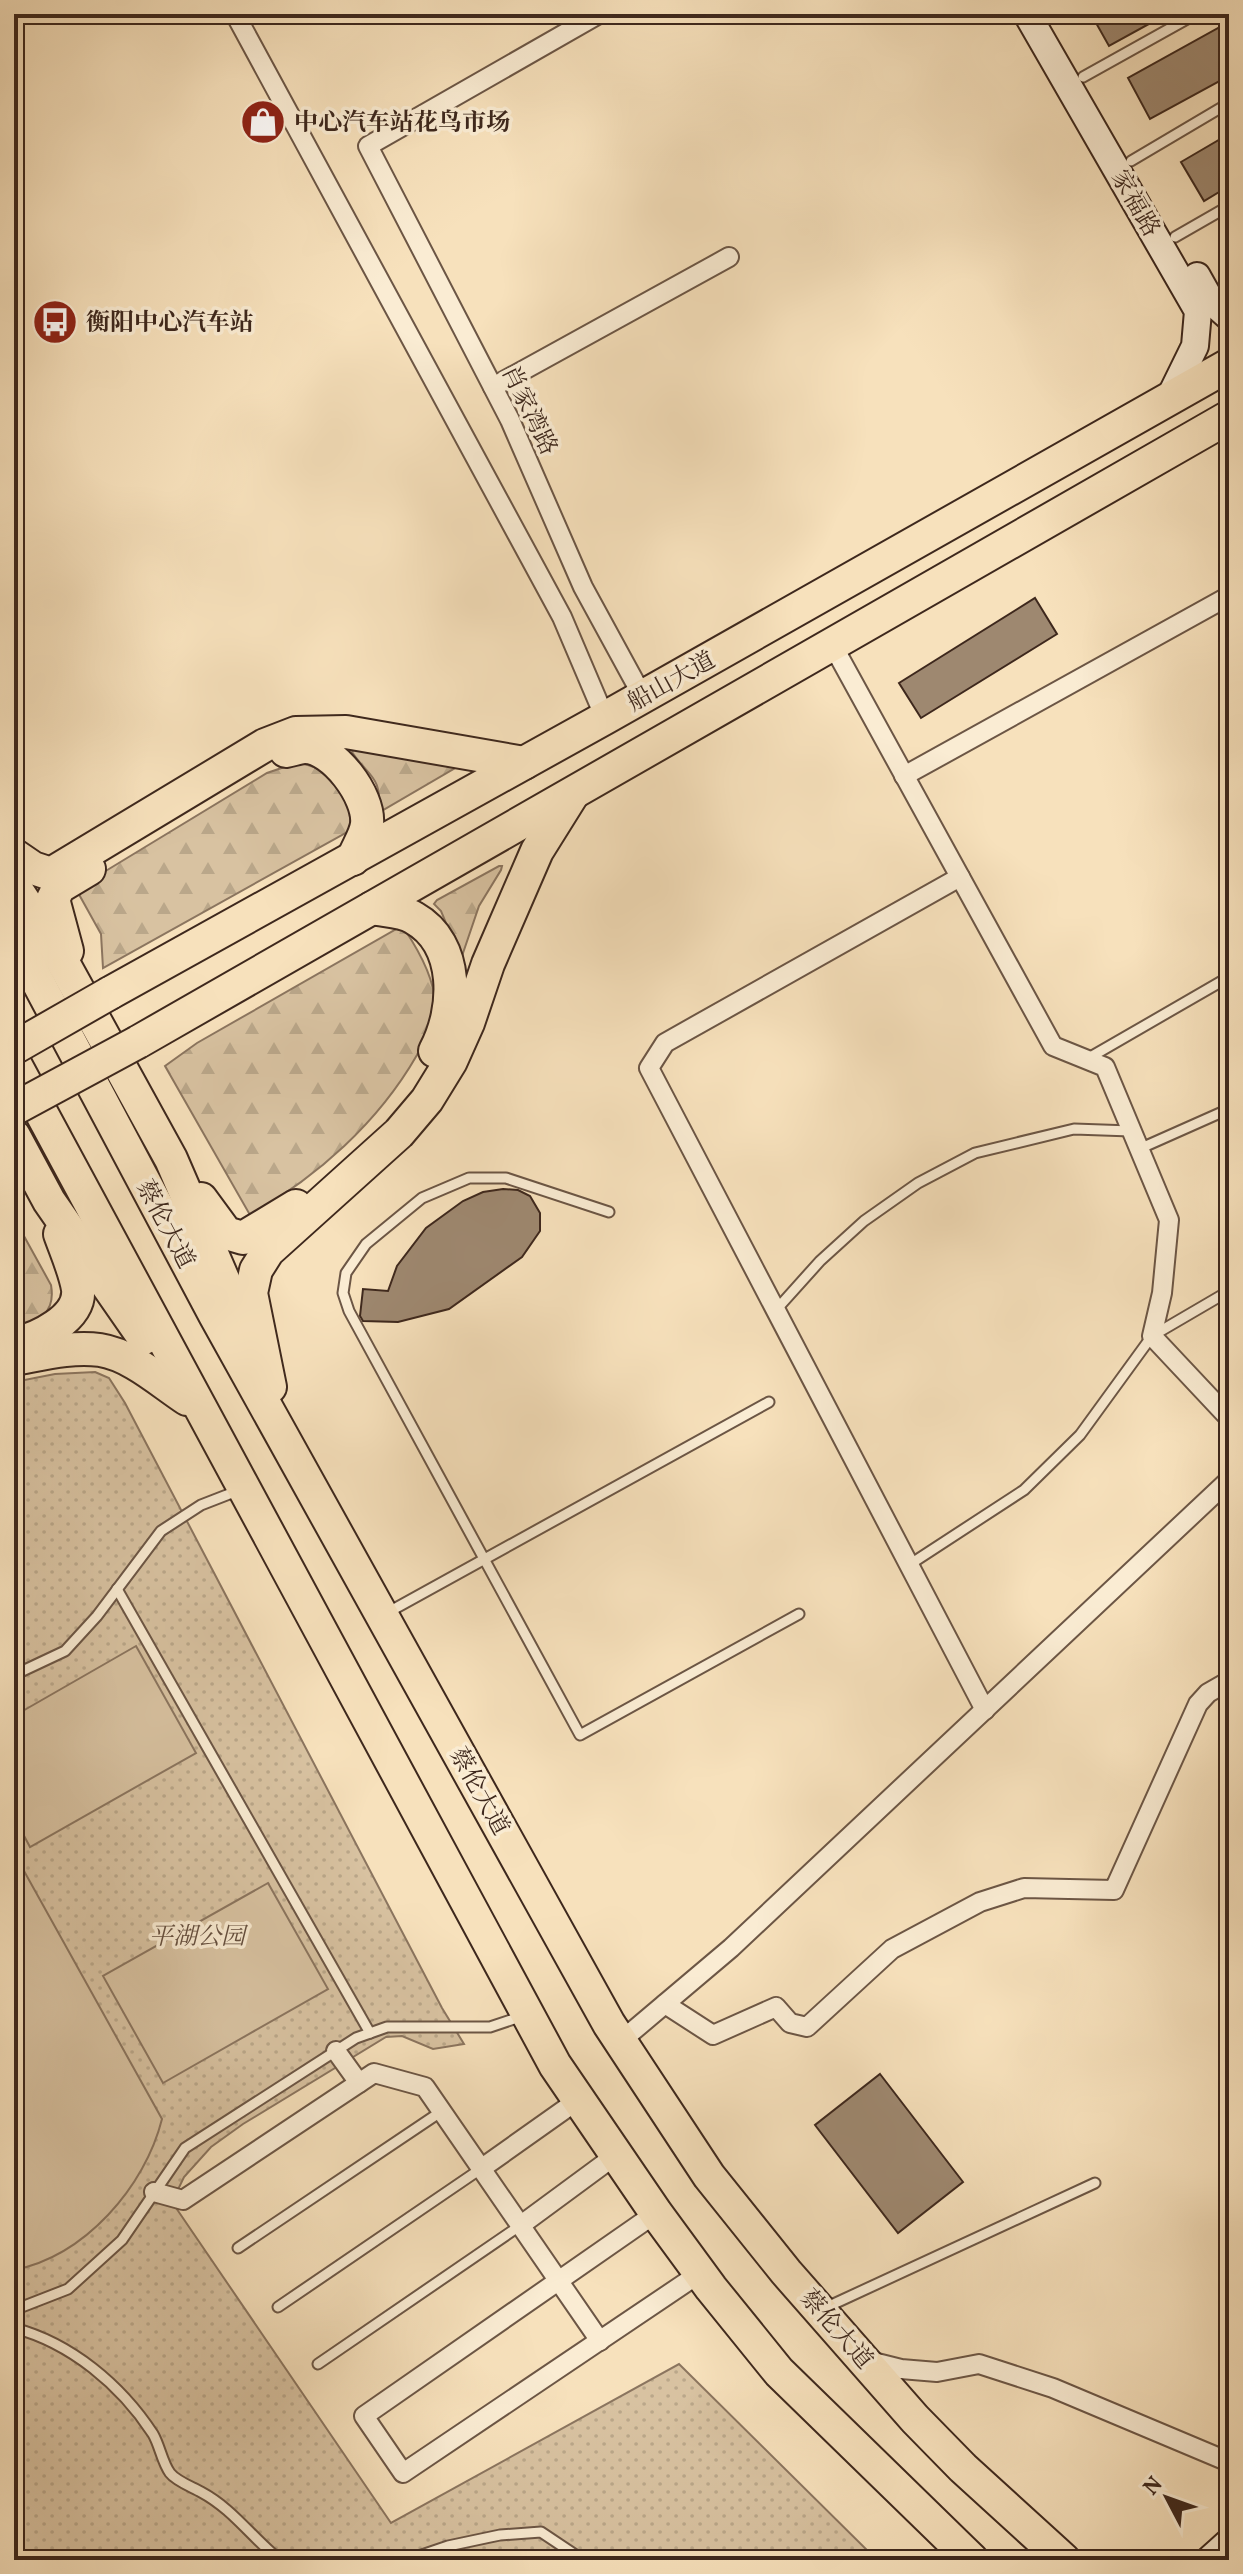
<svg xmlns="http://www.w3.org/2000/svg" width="1243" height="2574" font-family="Vollkorn,'Noto Serif SC',serif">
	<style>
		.forest { fill: url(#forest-firs); stroke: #8b755f; stroke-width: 2 }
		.park { fill: url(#park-dots); stroke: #8b755f; stroke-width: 2 }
		.pitch { fill: #d8c2a1; stroke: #8b755f; stroke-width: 2 }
		.building { fill: #9e8870; stroke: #3e281d; stroke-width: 2 }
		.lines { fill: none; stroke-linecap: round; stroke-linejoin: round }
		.lane-casing { stroke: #6c5645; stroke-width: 13 }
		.street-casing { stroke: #6c5645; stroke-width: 22 }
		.secondary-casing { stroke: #3e281d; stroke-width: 30 }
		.highway-casing { stroke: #3e281d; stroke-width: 36 }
		.lane { stroke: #faecd3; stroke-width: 9 }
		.street { stroke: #faecd3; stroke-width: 18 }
		.secondary { stroke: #faecd3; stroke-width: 26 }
		.highway { stroke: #f7e1bc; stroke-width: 32 }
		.highway-bridge-casing { stroke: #3e281d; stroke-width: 36; stroke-linecap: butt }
		.highway-bridge { stroke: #f7e1bc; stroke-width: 32 }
		.labels { text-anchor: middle; stroke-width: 7; stroke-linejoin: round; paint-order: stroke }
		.poi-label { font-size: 24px; font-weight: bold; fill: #3e281d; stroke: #faecd3; text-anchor: start }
		.street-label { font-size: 24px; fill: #3e281d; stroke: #faecd3 }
		.park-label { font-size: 24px; font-style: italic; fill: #644e3e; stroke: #faecd3 }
	</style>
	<defs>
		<pattern id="forest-firs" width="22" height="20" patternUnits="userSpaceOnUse" patternTransform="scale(2)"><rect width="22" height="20" fill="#d8c2a1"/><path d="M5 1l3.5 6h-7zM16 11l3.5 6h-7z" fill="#baa78a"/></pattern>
		<pattern id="park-dots" width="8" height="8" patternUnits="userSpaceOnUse" patternTransform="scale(2)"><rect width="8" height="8" fill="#d8c2a1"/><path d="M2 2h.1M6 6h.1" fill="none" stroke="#baa78a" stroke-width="1.8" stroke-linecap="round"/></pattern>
	</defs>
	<rect width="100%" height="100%" fill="#f7e1bc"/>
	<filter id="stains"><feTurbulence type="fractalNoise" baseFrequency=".0025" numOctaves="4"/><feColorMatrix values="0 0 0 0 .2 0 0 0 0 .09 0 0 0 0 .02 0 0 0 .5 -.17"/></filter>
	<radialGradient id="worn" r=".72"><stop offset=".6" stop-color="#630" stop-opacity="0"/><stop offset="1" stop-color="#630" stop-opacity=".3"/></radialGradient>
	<g class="forest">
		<path d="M355,748L462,764L378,813C383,775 368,777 352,752Z"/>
		<path d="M296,763C329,765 356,797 349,831L103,968L101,934L76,889L267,773Z"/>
		<polygon points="499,866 502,866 501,870 479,906 461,959 441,911 434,904 437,900"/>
		<path d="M400,927L405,930C419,951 434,978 435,1003C436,1021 425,1040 417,1055C378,1123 317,1177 250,1215L165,1066L197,1043Z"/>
		<path d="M14,1218L51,1285C56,1314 39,1321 14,1327Z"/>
	</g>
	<polygon class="park" points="95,1372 109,1378 125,1403 442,2008 464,2044 433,2049 402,2036 386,2037 243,2124 211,2147 184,2177 172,2202 391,2523 679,2364 877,2560 14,2560 14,1382 55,1374"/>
	<g class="pitch">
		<polygon points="136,1646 196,1753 30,1847 14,1817 14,1716"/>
		<path d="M14,1853L162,2119C145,2187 85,2256 14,2270Z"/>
		<polygon points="268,1883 328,1989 163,2083 103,1976"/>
	</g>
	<g class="building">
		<polygon points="1091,14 1167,14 1109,46"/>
		<polygon points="1229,22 1229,76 1150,119 1128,78"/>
		<polygon points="1229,134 1229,186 1204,201 1181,162"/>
		<polygon points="1035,598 1057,634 921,718 899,683"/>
		<polygon points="503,1189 518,1190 530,1196 540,1213 540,1231 522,1257 449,1309 398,1322 363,1321 360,1316 363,1289 388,1291 397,1266 426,1228 463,1201 483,1192"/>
		<polygon points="880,2074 963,2182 898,2233 815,2125"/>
	</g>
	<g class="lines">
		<g class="lane-casing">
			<g id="lane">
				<polyline points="1083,77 1196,14"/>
				<polyline points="1131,161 1229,103"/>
				<polyline points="1175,237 1229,206"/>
				<polyline points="1087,1059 1229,977"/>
				<polyline points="1139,1149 1229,1109"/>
				<polyline points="609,1212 506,1178 469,1178 422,1198 366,1244 346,1273 343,1293 349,1311 580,1735 799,1614"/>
				<polyline points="776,1310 820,1261 864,1221 918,1183 975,1153 1074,1129 1131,1131"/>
				<polyline points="909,1565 1024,1490 1080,1435 1152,1336 1229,1291"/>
				<polyline points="117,1589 370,2033"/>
				<polyline points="385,1614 769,1402"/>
				<polyline points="14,1675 65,1651 97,1616 161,1531 201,1505 237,1491"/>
				<polyline points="238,2248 442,2111"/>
				<polyline points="278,2307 482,2168"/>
				<polyline points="827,2307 1095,2183"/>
				<polyline points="14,2310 68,2289 122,2240 185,2148 356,2038 387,2027 490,2027 523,2016"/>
				<path d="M14,2328C71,2343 121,2385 153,2434C160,2446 162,2462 170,2473C176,2481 192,2487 201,2492C233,2509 252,2538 280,2560"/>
				<polyline points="318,2364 521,2225"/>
				<polyline points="407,2560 448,2546 500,2535 541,2532 583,2560"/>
			</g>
		</g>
		<g class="street-casing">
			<g id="street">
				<polyline points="235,14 562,617 605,718"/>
				<polyline points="599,14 368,146 510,420 583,587 643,697"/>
				<polyline points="493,387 729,257"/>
				<polyline points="832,644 1053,1046 1105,1067 1169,1220 1162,1293 1152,1336 1229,1418"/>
				<polyline points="904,776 1229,596"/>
				<polyline points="960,877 665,1043 649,1068 985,1710"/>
				<polyline points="665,2004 713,2035 776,2007 790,2023 807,2027 892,1949 980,1902 1024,1888 1114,1890 1198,1704 1208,1693 1229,1681"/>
				<polyline points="621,2041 731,1948 1229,1480"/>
				<polyline points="336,2051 359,2083"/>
				<polyline points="482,2168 578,2100"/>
				<polyline points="154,2192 183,2200 374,2073 425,2087 600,2341"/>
				<polyline points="656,2213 364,2416 403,2473 700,2273"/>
				<polyline points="521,2225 616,2155"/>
				<polyline points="869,2361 901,2369 937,2372 979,2364 1053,2388 1229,2462"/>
			</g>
		</g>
		<g class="secondary-casing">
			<g id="secondary">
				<polyline points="1027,14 1198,311 1195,346 1169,399"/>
				<polyline points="1197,276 1211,301 1229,317"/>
				<polyline points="1209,2560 1229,2542"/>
			</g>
		</g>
		<g class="highway-casing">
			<g id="highway">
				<path d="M286,751C292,750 299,747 305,747C333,747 370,796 367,824C366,835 357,848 353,859"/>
				<polyline points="14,855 33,868 51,874 265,745 296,733 346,732 524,763"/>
				<polyline points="14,886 55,948 171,1159 245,1330"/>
				<path d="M372,908C385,911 403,911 414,918C460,944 457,1010 435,1051"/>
				<polyline points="14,937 215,1315 609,2024 709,2176 786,2272 915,2419 963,2468 1064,2560"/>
				<polyline points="67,951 53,899 59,887 89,869"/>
				<polyline points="110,993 605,718 1229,365"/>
				<polyline points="138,1042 1229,417"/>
				<polyline points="14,1062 555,2065 656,2213 711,2288 779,2372 972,2560"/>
				<polyline points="14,1136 49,1201 144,1338"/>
				<polyline points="201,1199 226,1233 243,1238 296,1206"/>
				<path d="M14,1344C37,1339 81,1319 78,1289C75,1271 66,1251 60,1234"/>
				<path d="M14,1359C42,1354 72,1346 100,1350C132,1355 161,1382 187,1399"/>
				<polyline points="270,1387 251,1293 256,1270 268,1251 399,1133 427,1100 451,1061 468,1023 488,964 537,851 572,795"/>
			</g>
		</g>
		<use href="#lane" class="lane"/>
		<use href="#street" class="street"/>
		<use href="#secondary" class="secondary"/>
		<use href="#highway" class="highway"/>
		<g class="highway-bridge-casing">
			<g id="highway-bridge">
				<polyline points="14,1048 110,993"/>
				<polyline points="14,1109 138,1042"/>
			</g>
		</g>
		<use href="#highway-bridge" class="highway-bridge"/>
	</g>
	<defs>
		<g id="shop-disc" transform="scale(2.3)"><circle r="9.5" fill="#8f2418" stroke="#faecd3"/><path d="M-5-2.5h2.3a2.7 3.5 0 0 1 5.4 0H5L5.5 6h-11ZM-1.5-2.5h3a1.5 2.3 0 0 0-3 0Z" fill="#fff"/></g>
		<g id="bus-disc" transform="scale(2.3)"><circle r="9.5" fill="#8f2418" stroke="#faecd3"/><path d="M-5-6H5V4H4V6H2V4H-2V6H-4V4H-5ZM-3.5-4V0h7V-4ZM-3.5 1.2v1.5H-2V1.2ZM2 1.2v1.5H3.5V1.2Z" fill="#fff"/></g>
	</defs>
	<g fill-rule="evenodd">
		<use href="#shop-disc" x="263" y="122"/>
		<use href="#bus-disc" x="55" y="322"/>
	</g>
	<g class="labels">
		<g class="poi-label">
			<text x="294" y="130">中心汽车站花鸟市场</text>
			<text x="86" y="330">衡阳中心汽车站</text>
		</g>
		<g class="street-label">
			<text transform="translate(1136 203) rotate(60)" y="8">家福路</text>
			<text transform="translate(530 410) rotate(64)" y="8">肖家湾路</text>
			<text transform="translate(671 681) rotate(-29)" y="8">船山大道</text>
			<text transform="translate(166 1224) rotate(62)" y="8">蔡伦大道</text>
			<text transform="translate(480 1791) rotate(61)" y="8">蔡伦大道</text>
			<text transform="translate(837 2329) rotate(49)" y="8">蔡伦大道</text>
		</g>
		<g class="park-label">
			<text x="197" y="1944">平湖公园</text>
		</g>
	</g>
	<rect width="1243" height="2574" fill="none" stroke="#f7e1bc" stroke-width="48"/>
	<rect x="16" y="16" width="1211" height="2542" fill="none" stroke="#3e281d" stroke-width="4"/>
	<rect x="24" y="24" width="1195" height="2526" fill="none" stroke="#3e281d" stroke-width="2"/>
	<g transform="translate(1167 2498) rotate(311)" stroke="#faecd3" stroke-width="6" paint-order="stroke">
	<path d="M0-6L14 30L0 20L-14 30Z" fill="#3e281d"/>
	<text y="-12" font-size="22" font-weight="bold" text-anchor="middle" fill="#3e281d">N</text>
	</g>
	<rect width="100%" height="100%" filter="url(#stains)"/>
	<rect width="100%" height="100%" fill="url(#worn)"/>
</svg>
